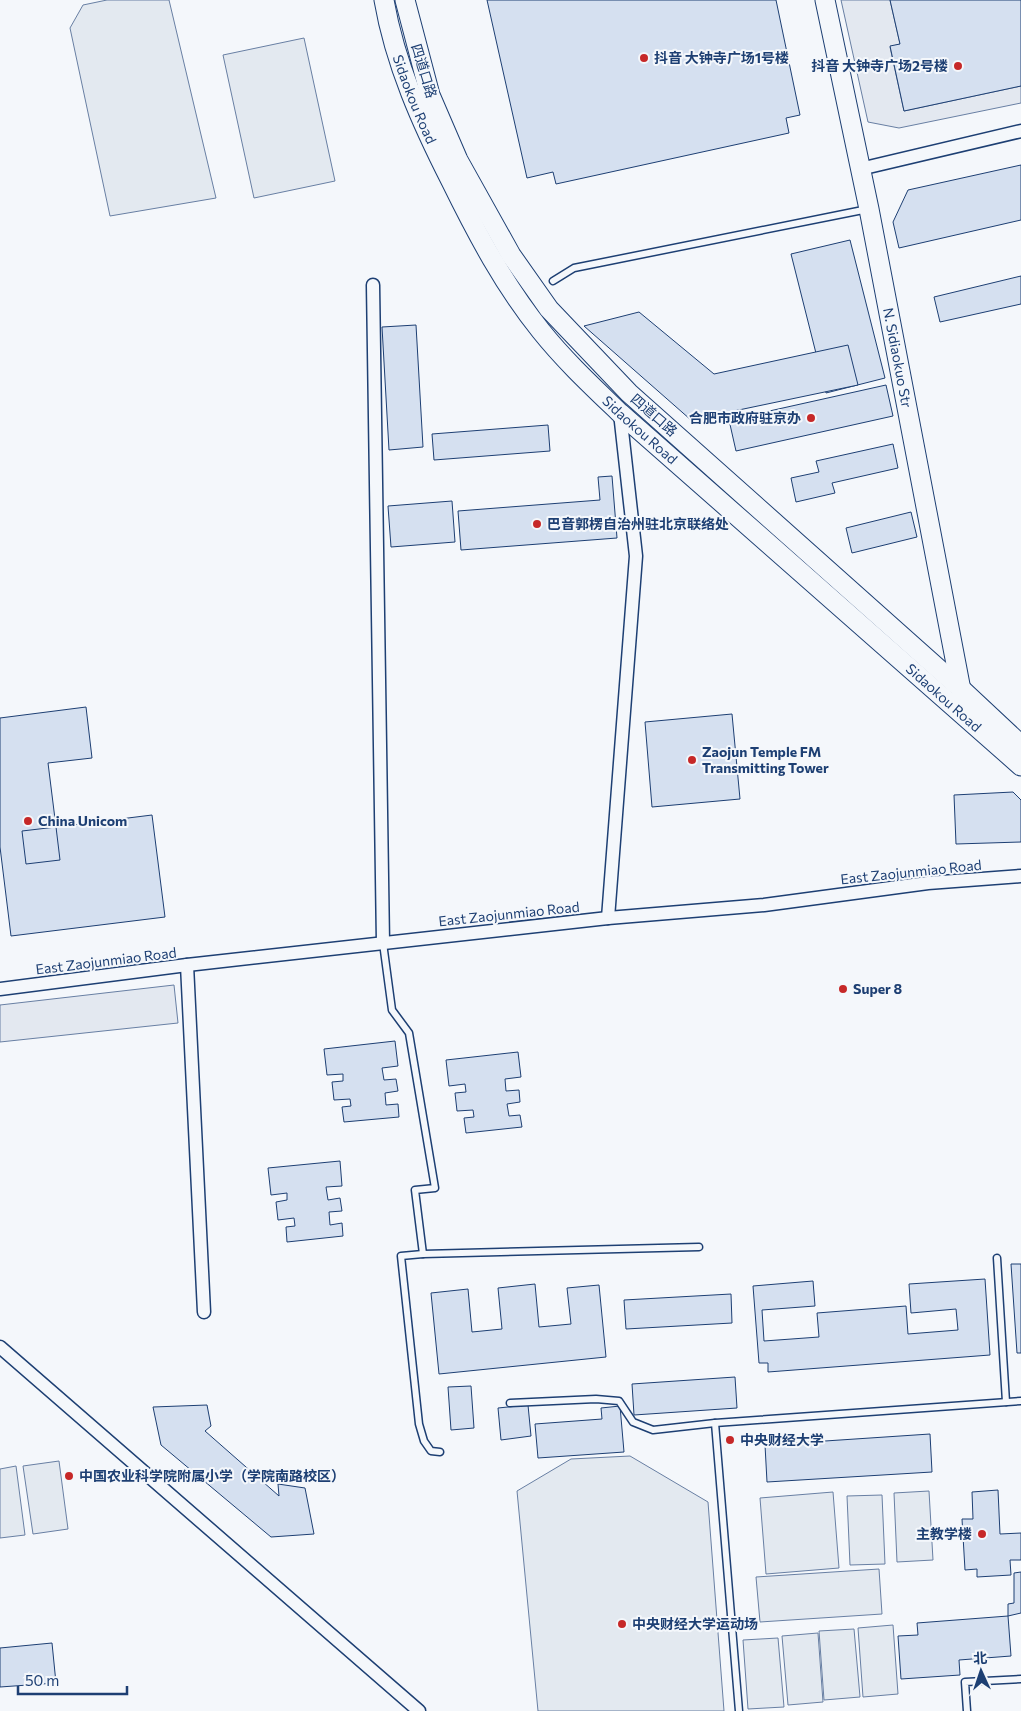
<svg xmlns="http://www.w3.org/2000/svg" width="1021" height="1711" font-family="Commissioner,'Noto Sans SC',sans-serif">
	<style>
		.green { fill: #e3e9f0; stroke: #687fa3 }
		.parking { fill: #e3e8f0; stroke: #687fa3 }
		.building { fill: #d5e0f0; stroke: #1d3f73 }
		.lines { fill: none; stroke-linecap: round; stroke-linejoin: round }
		.lane-casing { stroke: #1d3f73; stroke-width: 9 }
		.street-casing { stroke: #1d3f73; stroke-width: 15 }
		.secondary-casing { stroke: #1d3f73; stroke-width: 21 }
		.lane { stroke: #f4f7fb; stroke-width: 6 }
		.street { stroke: #f4f7fb; stroke-width: 12 }
		.secondary { stroke: #f4f7fb; stroke-width: 19 }
		.poi-dot { fill: #c62828; stroke: #f4f7fb; stroke-width: 2 }
		.labels { text-anchor: middle; stroke-width: 4; stroke-linejoin: round; paint-order: stroke }
		.poi-label { font-size: 14px; font-weight: bold; fill: #1d3f73; stroke: #f4f7fb; text-anchor: start }
		.street-label { font-size: 14px; fill: #1d3f73; stroke: #f4f7fb }
	</style>
	<rect width="100%" height="100%" fill="#f4f7fb"/>
	<g class="green">
		<polygon points="107,0 169,0 216,198 110,216 70,28 83,5"/>
		<polygon points="304,38 335,181 254,198 223,55"/>
		<polygon points="630,1456 708,1502 724,1711 538,1711 517,1491 571,1459"/>
		<polygon points="59,1461 68,1529 33,1534 23,1466"/>
		<polygon points="16,1466 25,1535 0,1538 0,1469"/>
		<polygon points="929,1491 933,1560 897,1562 894,1493"/>
		<polygon points="833,1492 839,1568 766,1574 760,1498"/>
		<polygon points="882,1495 885,1564 850,1565 847,1496"/>
		<polygon points="879,1569 882,1614 760,1622 756,1577"/>
		<polygon points="893,1625 898,1694 863,1697 858,1628"/>
		<polygon points="854,1629 860,1697 824,1700 819,1631"/>
		<polygon points="818,1633 823,1702 788,1705 782,1636"/>
		<polygon points="778,1638 784,1707 748,1709 743,1640"/>
	</g>
	<g class="parking">
		<polygon points="841,0 890,0 900,44 890,47 904,111 1021,86 1021,103 899,128 868,122"/>
		<polygon points="174,985 178,1023 0,1042 0,1005"/>
	</g>
	<g class="building">
		<polygon points="487,0 776,0 800,115 786,118 789,133 556,184 553,172 527,178"/>
		<polygon points="890,0 1021,0 1021,86 904,111 890,46 900,44"/>
		<polygon points="1021,165 1021,220 899,248 893,222 908,190"/>
		<polygon points="850,240 885,378 826,393 791,254"/>
		<polygon points="1021,276 1021,304 940,322 934,297"/>
		<polygon points="639,312 714,374 848,345 858,385 691,420 584,326"/>
		<polygon points="416,325 423,447 389,450 382,327"/>
		<polygon points="886,385 893,416 736,451 729,420"/>
		<polygon points="548,425 550,451 434,460 432,434"/>
		<polygon points="893,444 898,468 832,483 835,493 796,502 791,478 819,472 816,461"/>
		<polygon points="612,476 617,538 461,550 458,511 600,500 598,477"/>
		<polygon points="452,501 455,542 391,547 388,506"/>
		<polygon points="911,512 917,537 852,553 846,528"/>
		<polygon points="86,707 92,758 48,763 56,827 152,815 165,917 11,936 0,847 0,718"/>
		<polygon points="732,714 740,799 652,807 645,722"/>
		<polygon points="1013,792 1021,800 1021,842 956,844 954,795"/>
		<polygon points="56,827 60,860 26,864 22,831"/>
		<polygon points="395,1041 398,1066 382,1068 384,1080 396,1079 398,1091 385,1093 386,1105 398,1104 399,1117 344,1122 342,1107 351,1106 350,1099 334,1100 332,1082 343,1081 343,1074 327,1075 324,1049"/>
		<polygon points="518,1052 521,1077 505,1079 506,1091 519,1090 520,1102 507,1104 509,1116 520,1115 522,1127 466,1133 464,1118 474,1117 473,1110 457,1111 455,1093 466,1092 465,1084 449,1086 446,1060"/>
		<polygon points="340,1161 342,1186 326,1187 328,1200 340,1198 342,1211 329,1212 330,1225 342,1223 343,1236 287,1242 286,1227 295,1226 294,1218 278,1220 276,1202 287,1200 287,1193 271,1195 268,1168"/>
		<polygon points="1011,1264 1021,1264 1021,1353 1017,1353"/>
		<polygon points="985,1279 990,1355 768,1372 768,1363 759,1363 753,1286 813,1281 815,1306 762,1310 764,1341 819,1337 817,1313 906,1306 908,1334 958,1330 956,1309 911,1313 909,1284"/>
		<polygon points="535,1284 539,1327 571,1324 567,1288 599,1285 606,1357 439,1374 431,1293 468,1289 472,1332 502,1329 498,1288"/>
		<polygon points="731,1294 732,1323 626,1329 624,1300"/>
		<polygon points="735,1377 737,1408 634,1415 632,1384"/>
		<polygon points="471,1386 474,1428 451,1430 448,1387"/>
		<polygon points="207,1405 211,1426 205,1431 279,1496 278,1484 305,1488 314,1534 271,1537 161,1445 153,1407"/>
		<polygon points="528,1405 531,1436 501,1440 498,1408"/>
		<polygon points="620,1406 624,1452 538,1458 535,1424 602,1419 601,1408"/>
		<polygon points="930,1434 932,1472 767,1482 765,1445"/>
		<polygon points="998,1490 1000,1534 1021,1533 1021,1560 1010,1560 1011,1575 977,1577 977,1569 965,1570 962,1519 973,1519 972,1492"/>
		<polygon points="1021,1572 1021,1613 1008,1616 1008,1604 1014,1603 1014,1573"/>
		<polygon points="1008,1616 1011,1656 959,1660 960,1675 901,1679 898,1636 918,1635 917,1623"/>
		<polygon points="52,1643 56,1683 0,1687 0,1648"/>
	</g>
	<g class="lines">
		<g class="lane-casing">
			<g id="lane">
				<polyline points="553,281 574,268 868,209"/>
				<polyline points="383,943 392,1010 409,1033 435,1188 415,1190 423,1254 699,1247"/>
				<polyline points="423,1254 401,1256 419,1424 424,1441 431,1451 440,1452"/>
				<polyline points="997,1258 1006,1402"/>
				<polyline points="510,1403 596,1399 619,1401 633,1422 653,1430 715,1423 1021,1401"/>
				<polyline points="715,1423 739,1711"/>
				<polyline points="967,1711 965,1682 1021,1679"/>
			</g>
		</g>
		<g class="street-casing">
			<g id="street">
				<polyline points="860,169 1021,131"/>
				<polyline points="373,285 383,943"/>
				<polyline points="608,918 636,556 620,413"/>
				<polyline points="187,965 204,1312"/>
				<polyline points="0,989 187,965 608,918 764,905 928,883 1021,876"/>
				<polyline points="0,1347 419,1711"/>
			</g>
		</g>
		<g class="secondary-casing">
			<g id="secondary">
				<path id="s1" d="M384,0C395,64 422,124 451,181C477,234 504,285 541,331C565,361 593,387 620,413L1021,766"/>
				<polyline points="405,0 430,95 458,160 511,255 549,309 629,393 960,688 1021,745"/>
				<path id="s2" d="M825,0L869,209L961,690"/>
			</g>
		</g>
		<use href="#lane" class="lane"/>
		<use href="#street" class="street"/>
		<use href="#secondary" class="secondary"/>
	</g>
	<g class="poi-dot">
		<circle cx="644" cy="58" r="5"/>
		<circle cx="958" cy="66" r="5"/>
		<circle cx="811" cy="418" r="5"/>
		<circle cx="537" cy="524" r="5"/>
		<circle cx="692" cy="760" r="5"/>
		<circle cx="28" cy="821" r="5"/>
		<circle cx="843" cy="989" r="5"/>
		<circle cx="730" cy="1440" r="5"/>
		<circle cx="69" cy="1476" r="5"/>
		<circle cx="982" cy="1534" r="5"/>
		<circle cx="622" cy="1624" r="5"/>
	</g>
	<g class="labels">
		<g class="poi-label">
			<text x="654" y="63">抖音 大钟寺广场1号楼</text>
			<text x="948" y="71" text-anchor="end">抖音 大钟寺广场2号楼</text>
			<text x="801" y="423" text-anchor="end">合肥市政府驻京办</text>
			<text x="547" y="529">巴音郭楞自治州驻北京联络处</text>
			<text x="702" y="757">Zaojun Temple FM<tspan x="702" dy="16">Transmitting Tower</tspan></text>
			<text x="38" y="826">China Unicom</text>
			<text x="853" y="994">Super 8</text>
			<text x="740" y="1445">中央财经大学</text>
			<text x="79" y="1481">中国农业科学院附属小学（学院南路校区）</text>
			<text x="972" y="1539" text-anchor="end">主教学楼</text>
			<text x="632" y="1629">中央财经大学运动场</text>
		</g>
		<g class="street-label">
			<text transform="translate(424 71) rotate(73)" y="5">四道口路</text>
			<text dy="5" stroke="none"><textPath href="#s1" startOffset="104">Sidaokou Road</textPath></text>
			<text dy="5" stroke="none"><textPath href="#s2" startOffset="365">N. Sidiaokuo Str</textPath></text>
			<text transform="translate(654 415) rotate(41)" y="5">四道口路</text>
			<text dy="5" stroke="none"><textPath href="#s1" startOffset="509">Sidaokou Road</textPath></text>
			<text dy="5" stroke="none"><textPath href="#s1" startOffset="914">Sidaokou Road</textPath></text>
			<text transform="translate(911 872) rotate(-6)" y="5">East Zaojunmiao Road</text>
			<text transform="translate(509 914) rotate(-6)" y="5">East Zaojunmiao Road</text>
			<text transform="translate(106 961) rotate(-7)" y="5">East Zaojunmiao Road</text>
		</g>
	</g>
	<g transform="translate(981 1671) rotate(357)" stroke="#f4f7fb" stroke-width="4" paint-order="stroke">
	<path d="M0-4L9 19L0 12L-9 19Z" fill="#1d3f73"/>
	<text y="-8" font-size="14" font-weight="bold" text-anchor="middle" fill="#1d3f73">北</text>
	</g>
	<path d="M18 1686v8h109v-8" fill="none" stroke="#1d3f73" stroke-width="2.5"/>
	<text x="25" y="1686" font-size="15" fill="#1d3f73" stroke="#f4f7fb" stroke-width="4" paint-order="stroke">50 m</text>
</svg>
